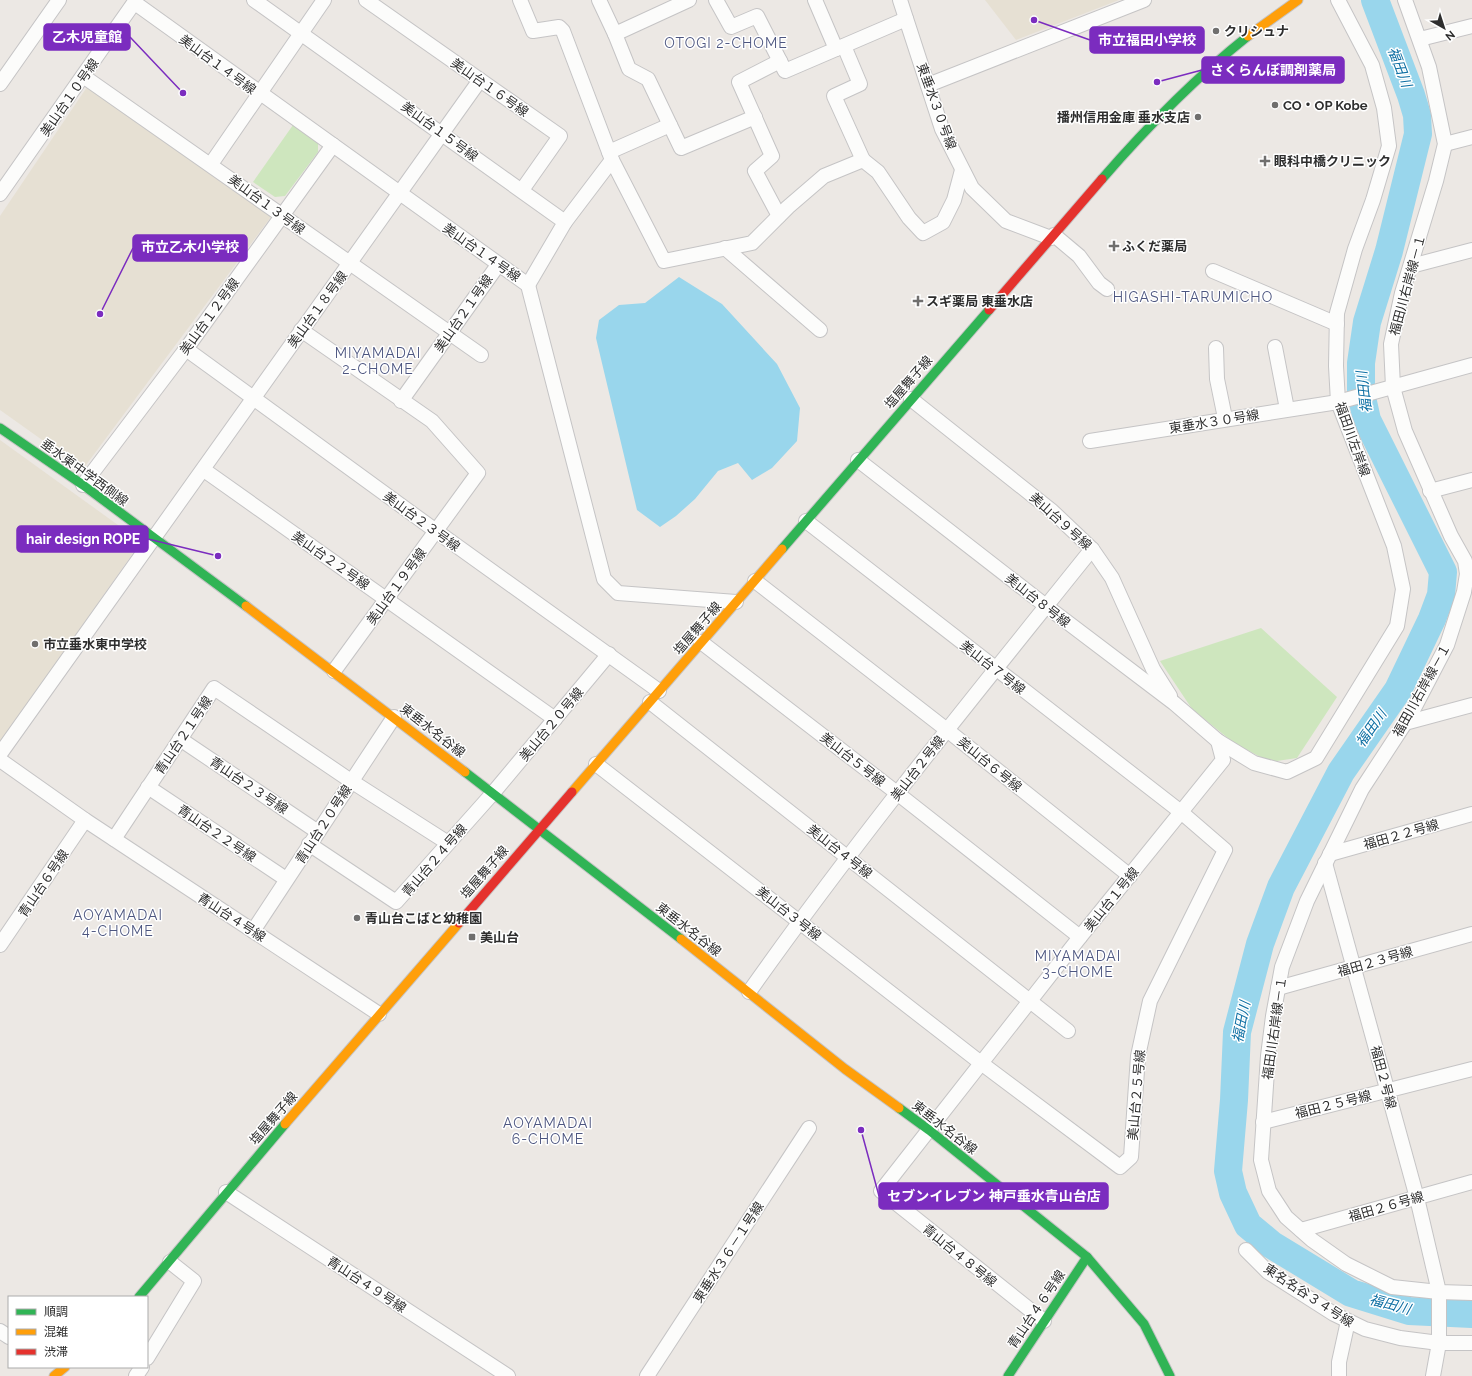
<svg xmlns="http://www.w3.org/2000/svg" width="1472" height="1376" font-family="Raleway,'Noto Sans JP',sans-serif">
	<style>
		.education { fill: #e6e0d3 }
		.green { fill: #cee6be }
		.water { fill: #99d6ec }
		.lines { fill: none; stroke-linecap: round; stroke-linejoin: round }
		.river { stroke: #99d6ec; stroke-width: 28 }
		.street-casing { stroke: #c5c4c5; stroke-width: 16 }
		.fast-casing { stroke: #c5c4c5; stroke-width: 11 }
		.slow-casing { stroke: #c5c4c5; stroke-width: 11 }
		.jam-casing { stroke: #c5c4c5; stroke-width: 11 }
		.street { stroke: #fcfcfb; stroke-width: 14 }
		.fast { stroke: #30b455; stroke-width: 9 }
		.slow { stroke: #ff9f0a; stroke-width: 9 }
		.jam { stroke: #e5322d; stroke-width: 9 }
		.poi-dot { fill: #706f6e; stroke: #fff; stroke-width: 1.5 }
		.labels { text-anchor: middle; stroke-width: 3; stroke-linejoin: round; paint-order: stroke }
		.poi-label { font-size: 13px; font-weight: bold; fill: #2e2e2e; stroke: #fff; text-anchor: start }
		.street-label { font-size: 13px; fill: #2e2e2e; stroke: #fff }
		.neighbourhood-label { font-size: 14px; letter-spacing: 1px; fill: #4d5680; stroke: #fff }
		.water-label { font-size: 14px; font-style: italic; fill: #0d6fa3; stroke: #fff }
		.leader { fill: none; stroke: #7b2cbf; stroke-width: 1.5 }
		.callout-dot { fill: #7b2cbf; stroke: #fff; stroke-width: 1.5 }
		.callout { fill: #7b2cbf; stroke: #7b2cbf; stroke-width: 1.5 }
		.callout-label { font-size: 14px; text-anchor: middle; font-weight: bold; fill: #fff }
	</style>
	<rect width="100%" height="100%" fill="#ece8e4"/>
	<g class="education">
		<polygon points="985,0 1119,0 1016,40"/>
		<polygon points="87,87 271,217 83,469 0,410 0,216"/>
		<polygon points="0,440 136,538 138,546 0,743"/>
	</g>
	<g class="green">
		<polygon points="293,125 318,143 318,152 285,196 275,197 253,182"/>
		<polygon points="1261,628 1337,697 1297,758 1270,762 1234,743 1192,709 1160,661"/>
	</g>
	<polygon class="water" points="679,277 722,304 777,364 800,408 797,441 772,468 752,480 738,463 718,471 695,499 676,516 660,527 637,510 596,338 599,320 619,305 645,303"/>
	<g class="lines">
		<polyline class="river" points="1375,0 1411,95 1417,115 1418,134 1389,251 1367,322 1361,363 1361,393 1367,420 1443,572 1441,595 1432,619 1398,690 1341,772 1281,887 1260,944 1237,1032 1234,1100 1228,1171 1233,1193 1248,1225 1272,1245 1351,1293 1409,1311 1472,1314"/>
		<g class="street-casing">
			<g id="street">
				<polyline points="254,0 565,222 528,285"/>
				<polyline points="366,0 560,136 522,190"/>
				<polyline points="520,0 533,31 559,27 563,31 612,160"/>
				<polyline points="599,0 615,34 689,0"/>
				<polyline points="716,0 731,27 757,16 785,71 906,19"/>
				<polyline points="815,0 836,49"/>
				<polyline points="900,0 942,129 972,188 1006,221 1051,238"/>
				<polyline points="1405,0 1429,67 1445,144 1436,181 1402,293 1391,344 1393,387 1405,431 1451,536 1465,561 1467,574 1464,592 1447,645 1411,714 1362,789 1307,901 1282,967 1273,1016 1268,1056 1261,1160 1269,1191 1286,1217 1312,1240 1346,1264 1392,1287 1439,1292 1472,1293"/>
				<polyline points="135,3 528,285 604,579 618,593 736,602"/>
				<polyline points="615,34 629,69 648,79 681,148 755,117"/>
				<polyline points="1420,39 1472,26"/>
				<polyline points="844,46 860,84 834,96 863,160"/>
				<polyline points="83,76 481,355"/>
				<polyline points="0,84 59,0"/>
				<polyline points="928,85 1144,0"/>
				<polyline points="1445,144 1472,137"/>
				<polyline points="609,152 670,125"/>
				<polyline points="211,164 324,0"/>
				<polyline points="0,194 136,0"/>
				<polyline points="779,216 755,171 772,156 739,82 780,61"/>
				<polyline points="565,222 612,160 664,261 752,243 788,207 824,176 863,160 878,172 909,218 923,233 943,222 954,200 962,170"/>
				<polyline points="1054,235 1079,256 1099,283 1107,289"/>
				<polyline points="725,248 820,330"/>
				<polyline points="1411,266 1472,250"/>
				<polyline points="1213,271 1337,324"/>
				<polyline points="301,330 432,421 478,473 334,671"/>
				<polyline points="1275,347 1287,409"/>
				<polyline points="1216,348 1217,379 1225,418"/>
				<polyline points="186,349 436,531 659,691"/>
				<polyline points="911,399 1052,511 1092,549 1112,578 1153,669 1170,696"/>
				<polyline points="401,401 498,265"/>
				<polyline points="1090,441 1338,402 1472,365"/>
				<polyline points="858,460 1046,606 1174,703 1218,741 1254,763 1287,772 1316,758 1397,626 1403,589 1394,546 1338,402 1336,366 1337,313 1355,249 1373,200 1389,146 1384,108 1372,65 1338,0"/>
				<polyline points="204,470 555,719"/>
				<polyline points="83,485 186,349 333,145"/>
				<polyline points="1430,491 1472,480"/>
				<polyline points="755,581 947,730 1130,876"/>
				<polyline points="701,642 897,793 1080,937"/>
				<polyline points="650,702 1068,1031"/>
				<polyline points="1405,723 1472,705"/>
				<polyline points="180,739 318,832"/>
				<path d="M0,754C160,529 321,305 480,80"/>
				<polyline points="0,760 85,820 379,1014"/>
				<polyline points="596,764 981,1063 1120,1167 1131,1157 1138,1056 1150,1001 1225,850 1181,812 806,521"/>
				<polyline points="148,787 286,879"/>
				<polyline points="114,839 214,688 351,781 448,843"/>
				<polyline points="309,844 396,902 493,793 609,654"/>
				<polyline points="1330,854 1472,814"/>
				<polyline points="1325,863 1417,1198 1439,1292 1439,1343 1433,1376"/>
				<polyline points="253,931 394,717"/>
				<polyline points="0,945 85,820"/>
				<polyline points="1278,988 1472,934"/>
				<path d="M749,992C857,839 975,695 1092,549"/>
				<polyline points="1263,1122 1472,1069"/>
				<polyline points="226,1192 508,1376"/>
				<polyline points="1301,1230 1472,1182"/>
				<polyline points="1246,1250 1268,1272 1334,1314 1365,1329 1400,1338 1439,1343 1472,1343"/>
				<polyline points="1044,1321 881,1191 1080,937 1223,760 1218,741"/>
				<polyline points="0,1331 9,1337"/>
				<polyline points="147,1358 194,1281 170,1262"/>
				<polyline points="136,1376 142,1367"/>
				<polyline points="647,1376 809,1128"/>
				<polyline points="1339,1376 1339,1362 1348,1321"/>
			</g>
		</g>
		<g class="fast-casing">
			<g id="fast">
				<path d="M1102,179C1147,127 1194,79 1248,36"/>
				<polyline points="0,428 83,485 246,606"/>
				<polyline points="782,549 989,310"/>
				<polyline points="465,772 681,939"/>
				<polyline points="899,1108 929,1130 1087,1257 1144,1324 1170,1376"/>
				<polyline points="139,1297 285,1124"/>
				<polyline points="1008,1376 1087,1257"/>
			</g>
		</g>
		<g class="slow-casing">
			<g id="slow">
				<polyline points="1248,36 1298,0"/>
				<polyline points="246,606 465,772"/>
				<polyline points="572,792 782,549"/>
				<polyline points="681,939 845,1069 899,1108"/>
				<polyline points="285,1124 459,923"/>
				<polyline points="54,1376 65,1367"/>
			</g>
		</g>
		<g class="jam-casing">
			<g id="jam">
				<polyline points="989,310 1102,179"/>
				<polyline points="459,923 572,792"/>
			</g>
		</g>
		<use href="#street" class="street"/>
		<use href="#fast" class="fast"/>
		<use href="#slow" class="slow"/>
		<use href="#jam" class="jam"/>
	</g>
	<g class="poi-dot">
		<circle cx="1216" cy="31" r="4"/>
		<circle cx="1275" cy="105" r="4"/>
		<circle cx="1198" cy="117" r="4"/>
		<path d="M1263 155h4v4h4v4h-4v4h-4v-4h-4v-4h4z"/>
		<path d="M1112 240h4v4h4v4h-4v4h-4v-4h-4v-4h4z"/>
		<path d="M916 295h4v4h4v4h-4v4h-4v-4h-4v-4h4z"/>
		<circle cx="35" cy="644" r="4"/>
		<circle cx="357" cy="918" r="4"/>
		<rect x="468" y="933" width="8" height="8" rx="2"/>
	</g>
	<g class="labels">
		<g class="poi-label">
			<text x="1224" y="36">クリシュナ</text>
			<text x="1283" y="110">CO・OP Kobe</text>
			<text x="1190" y="122" text-anchor="end">播州信用金庫 垂水支店</text>
			<text x="1274" y="166">眼科中橋クリニック</text>
			<text x="1122" y="251">ふくだ薬局</text>
			<text x="926" y="306">スギ薬局 東垂水店</text>
			<text x="43" y="649">市立垂水東中学校</text>
			<text x="365" y="923">青山台こばと幼稚園</text>
			<text x="480" y="942">美山台</text>
		</g>
		<g class="street-label">
			<text transform="translate(218 64) rotate(36)" y="5">美山台１４号線</text>
			<text transform="translate(490 87) rotate(35)" y="5">美山台１６号線</text>
			<text transform="translate(69 97) rotate(-55)" y="5">美山台１０号線</text>
			<text transform="translate(937 106) rotate(70)" y="5">東垂水３０号線</text>
			<text transform="translate(440 131) rotate(36)" y="5">美山台１５号線</text>
			<text transform="translate(267 204) rotate(36)" y="5">美山台１３号線</text>
			<text transform="translate(482 252) rotate(35)" y="5">美山台１４号線</text>
			<text transform="translate(1407 285) rotate(-75)" y="5">福田川右岸線－１</text>
			<text transform="translate(317 309) rotate(-54)" y="5">美山台１８号線</text>
			<text transform="translate(463 313) rotate(-55)" y="5">美山台２１号線</text>
			<text transform="translate(209 316) rotate(-54)" y="5">美山台１２号線</text>
			<text transform="translate(908 382) rotate(-49)" y="5">塩屋舞子線</text>
			<text transform="translate(1214 421) rotate(-9)" y="5">東垂水３０号線</text>
			<text transform="translate(1353 439) rotate(70)" y="5">福田川左岸線</text>
			<text transform="translate(85 472) rotate(36)" y="5">垂水東中学西側線</text>
			<text transform="translate(422 521) rotate(36)" y="5">美山台２３号線</text>
			<text transform="translate(1061 521) rotate(42)" y="5">美山台９号線</text>
			<text transform="translate(331 560) rotate(35)" y="5">美山台２２号線</text>
			<text transform="translate(396 586) rotate(-54)" y="5">美山台１９号線</text>
			<text transform="translate(1038 600) rotate(38)" y="5">美山台８号線</text>
			<text transform="translate(697 628) rotate(-49)" y="5">塩屋舞子線</text>
			<text transform="translate(993 667) rotate(38)" y="5">美山台７号線</text>
			<text transform="translate(1421 690) rotate(-61)" y="5">福田川右岸線－１</text>
			<text transform="translate(551 724) rotate(-50)" y="5">美山台２０号線</text>
			<text transform="translate(433 730) rotate(38)" y="5">東垂水名谷線</text>
			<text transform="translate(183 735) rotate(-56)" y="5">青山台２１号線</text>
			<text transform="translate(853 759) rotate(38)" y="5">美山台５号線</text>
			<text transform="translate(990 764) rotate(39)" y="5">美山台６号線</text>
			<text transform="translate(917 768) rotate(-52)" y="5">美山台２号線</text>
			<text transform="translate(249 785) rotate(34)" y="5">青山台２３号線</text>
			<text transform="translate(323 824) rotate(-57)" y="5">青山台２０号線</text>
			<text transform="translate(217 833) rotate(34)" y="5">青山台２２号線</text>
			<text transform="translate(1401 834) rotate(-16)" y="5">福田２２号線</text>
			<text transform="translate(840 851) rotate(38)" y="5">美山台４号線</text>
			<text transform="translate(434 860) rotate(-49)" y="5">青山台２４号線</text>
			<text transform="translate(484 872) rotate(-49)" y="5">塩屋舞子線</text>
			<text transform="translate(43 883) rotate(-56)" y="5">青山台６号線</text>
			<text transform="translate(1111 899) rotate(-51)" y="5">美山台１号線</text>
			<text transform="translate(789 913) rotate(38)" y="5">美山台３号線</text>
			<text transform="translate(232 917) rotate(33)" y="5">青山台４号線</text>
			<text transform="translate(689 929) rotate(38)" y="5">東垂水名谷線</text>
			<text transform="translate(1375 961) rotate(-16)" y="5">福田２３号線</text>
			<text transform="translate(1274 1028) rotate(-82)" y="5">福田川右岸線－１</text>
			<text transform="translate(1384 1077) rotate(75)" y="5">福田２号線</text>
			<text transform="translate(1136 1095) rotate(-85)" y="5">美山台２５号線</text>
			<text transform="translate(1333 1104) rotate(-14)" y="5">福田２５号線</text>
			<text transform="translate(273 1118) rotate(-49)" y="5">塩屋舞子線</text>
			<text transform="translate(945 1127) rotate(38)" y="5">東垂水名谷線</text>
			<text transform="translate(1386 1206) rotate(-16)" y="5">福田２６号線</text>
			<text transform="translate(728 1252) rotate(-57)" y="5">東垂水３６－１号線</text>
			<text transform="translate(960 1255) rotate(39)" y="5">青山台４８号線</text>
			<text transform="translate(367 1284) rotate(33)" y="5">青山台４９号線</text>
			<text transform="translate(1309 1295) rotate(33)" y="5">東名名谷３４号線</text>
			<text transform="translate(1036 1309) rotate(-56)" y="5">青山台４６号線</text>
		</g>
		<g class="neighbourhood-label">
			<text x="726" y="48">OTOGI 2-CHOME</text>
			<text x="1193" y="302">HIGASHI-TARUMICHO</text>
			<text x="378" y="358">MIYAMADAI<tspan x="378" dy="16">2-CHOME</tspan></text>
			<text x="118" y="920">AOYAMADAI<tspan x="118" dy="16">4-CHOME</tspan></text>
			<text x="1078" y="961">MIYAMADAI<tspan x="1078" dy="16">3-CHOME</tspan></text>
			<text x="548" y="1128">AOYAMADAI<tspan x="548" dy="16">6-CHOME</tspan></text>
		</g>
		<g class="water-label">
			<text transform="translate(1400 67) rotate(69)" y="5">福田川</text>
			<text transform="translate(1364 392) rotate(-97)" y="5">福田川</text>
			<text transform="translate(1371 728) rotate(-55)" y="5">福田川</text>
			<text transform="translate(1241 1022) rotate(-79)" y="5">福田川</text>
			<text transform="translate(1390 1304) rotate(15)" y="5">福田川</text>
		</g>
	</g>
	<path class="leader" d="M183 93L130 37M1034 20L1090 40M1157 82L1202 70M100 314L133 248M218 556L148 539M861 1130L879 1196"/>
	<g class="callout-dot">
		<circle cx="183" cy="93" r="4"/>
		<circle cx="1034" cy="20" r="4"/>
		<circle cx="1157" cy="82" r="4"/>
		<circle cx="100" cy="314" r="4"/>
		<circle cx="218" cy="556" r="4"/>
		<circle cx="861" cy="1130" r="4"/>
	</g>
	<g class="callout">
		<rect x="44" y="24" width="86" height="26" rx="4"/>
		<rect x="1090" y="27" width="114" height="26" rx="4"/>
		<rect x="1202" y="57" width="142" height="26" rx="4"/>
		<rect x="133" y="235" width="114" height="26" rx="4"/>
		<rect x="17" y="526" width="131" height="26" rx="4"/>
		<rect x="879" y="1183" width="229" height="26" rx="4"/>
	</g>
	<g class="callout-label">
		<text x="87" y="42">乙木児童館</text>
		<text x="1147" y="45">市立福田小学校</text>
		<text x="1273" y="75">さくらんぼ調剤薬局</text>
		<text x="190" y="252">市立乙木小学校</text>
		<text x="83" y="544">hair design ROPE</text>
		<text x="994" y="1201">セブンイレブン 神戸垂水青山台店</text>
	</g>
	<rect x="8" y="1296" width="140" height="72" fill="#ffffff" stroke="#ababab"/>
	<rect x="16" y="1309" width="20" height="6" fill="#30b455" stroke="#ababab"/>
	<text x="44" y="1316" font-size="12" fill="#2e2e2e">順調</text>
	<rect x="16" y="1329" width="20" height="6" fill="#ff9f0a" stroke="#ababab"/>
	<text x="44" y="1336" font-size="12" fill="#2e2e2e">混雑</text>
	<rect x="16" y="1349" width="20" height="6" fill="#e5322d" stroke="#ababab"/>
	<text x="44" y="1356" font-size="12" fill="#2e2e2e">渋滞</text>
	<g transform="translate(1444 28) rotate(141)" stroke="#ffffff" stroke-width="3" paint-order="stroke">
	<path d="M0-3L7 15L0 10L-7 15Z" fill="#2e2e2e"/>
	<text y="-6" font-size="11" font-weight="bold" text-anchor="middle" fill="#2e2e2e">N</text>
	</g>
</svg>
